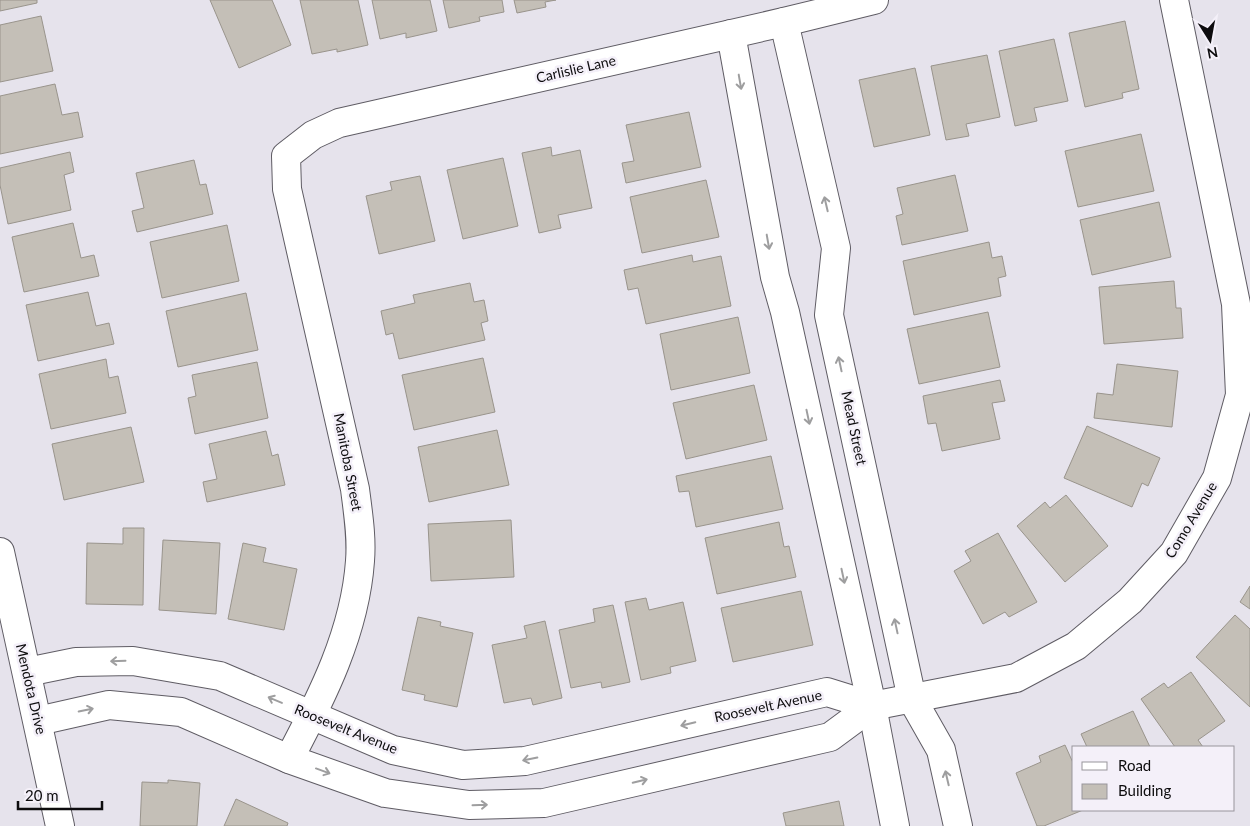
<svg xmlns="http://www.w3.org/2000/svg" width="1250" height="826" font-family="Lato,sans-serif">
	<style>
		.building { fill: #c4bfb7; stroke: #99948c }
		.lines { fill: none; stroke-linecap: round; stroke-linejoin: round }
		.minor-casing { stroke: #5f5c64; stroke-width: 30 }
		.minor { stroke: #fff; stroke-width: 28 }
		.oneway { stroke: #9e9e9f }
		.labels { text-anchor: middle; stroke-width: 5; stroke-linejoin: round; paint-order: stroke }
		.street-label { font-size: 14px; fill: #0d0c0e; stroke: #f4f0f9 }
	</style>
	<rect width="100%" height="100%" fill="#e6e3ec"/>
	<g class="building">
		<polygon points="0,0 37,0 37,3 0,11"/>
		<polygon points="210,0 272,0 291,45 239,68"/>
		<polygon points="300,0 358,0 368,45 337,52 337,49 312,54"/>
		<polygon points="372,0 430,0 437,31 406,38 406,33 380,39"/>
		<polygon points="443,0 502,0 504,12 479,17 480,21 449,28"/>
		<polygon points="514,0 556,0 545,2 546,7 517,13"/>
		<polygon points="41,16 53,71 0,82 0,25"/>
		<polygon points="1125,21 1139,89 1122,93 1123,98 1085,107 1069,33"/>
		<polygon points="1054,39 1068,101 1034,108 1037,121 1015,126 999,51"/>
		<polygon points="987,55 1000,117 966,124 969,136 946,140 931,66"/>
		<polygon points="915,68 930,135 874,147 859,80"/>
		<polygon points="55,84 62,115 78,112 83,137 0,154 0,96"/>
		<polygon points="689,112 701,167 626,183 622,163 634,161 626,125"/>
		<polygon points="1141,134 1154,191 1078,207 1065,151"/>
		<polygon points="551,147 552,156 580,150 592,208 558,215 561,228 539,233 522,153"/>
		<polygon points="70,152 74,172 64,175 71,210 8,224 0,185 0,168"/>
		<polygon points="503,158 518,226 463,239 447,170"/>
		<polygon points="194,160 200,185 206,184 213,214 137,232 132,211 144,208 136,173"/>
		<polygon points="955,175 968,231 902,245 896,216 903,214 897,188"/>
		<polygon points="420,176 435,241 379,254 366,196 392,190 390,182"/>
		<polygon points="706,180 719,237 642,253 630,197"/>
		<polygon points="1159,202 1171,257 1092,275 1080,220"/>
		<polygon points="73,223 81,258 94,255 99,276 24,292 12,237"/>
		<polygon points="227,225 239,281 162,298 150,242"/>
		<polygon points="989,242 992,258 1002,256 1006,276 998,278 1001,296 914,315 903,261"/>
		<polygon points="692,255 693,262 721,256 731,306 646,324 638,288 628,290 624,270"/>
		<polygon points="1174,281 1176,308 1181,308 1183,338 1104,344 1099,287"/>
		<polygon points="470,283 474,302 484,300 488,321 481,323 485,340 399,359 393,333 386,335 381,311 415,303 413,295"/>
		<polygon points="88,292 96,326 109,323 114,344 38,361 26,305"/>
		<polygon points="246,293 258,350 178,367 166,311"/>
		<polygon points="988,312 1000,367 919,384 907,329"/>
		<polygon points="738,317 750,373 671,390 660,334"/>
		<polygon points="483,358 495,412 414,430 402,375"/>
		<polygon points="106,359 109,378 118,376 126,413 51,429 39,374"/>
		<polygon points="257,362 268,418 195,434 188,398 196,396 192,375"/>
		<polygon points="1117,364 1178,371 1172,427 1094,418 1097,393 1113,395"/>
		<polygon points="1000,380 1005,401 992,403 1000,439 942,451 936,423 928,424 923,396"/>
		<polygon points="754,385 767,440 686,459 673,403"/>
		<polygon points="1087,426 1160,458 1148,486 1142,483 1132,507 1064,478"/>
		<polygon points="131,427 144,482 64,500 52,444"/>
		<polygon points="497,430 509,485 429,502 418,447"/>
		<polygon points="266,431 272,456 278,454 285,485 207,502 203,482 217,479 209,444"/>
		<polygon points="771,456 783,509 696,527 689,491 679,492 676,476"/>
		<polygon points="1066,495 1108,546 1065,582 1017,526 1045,502 1050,508"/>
		<polygon points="511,520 514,577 431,581 428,524"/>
		<polygon points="779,522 784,547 789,546 796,577 717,594 705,538"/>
		<polygon points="123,528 144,528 143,605 86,604 87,543 123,544"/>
		<polygon points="998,533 1037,602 1009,617 1005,612 983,624 954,571 971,561 965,551"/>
		<polygon points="163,540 220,543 216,614 159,610"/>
		<polygon points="243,543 266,548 263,562 297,569 284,630 228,619"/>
		<polygon points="1250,586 1250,609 1240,602"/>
		<polygon points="801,591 813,645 733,662 721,608"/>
		<polygon points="646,598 649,610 683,602 696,661 670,667 671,673 641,680 625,602"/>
		<polygon points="613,605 630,682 602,688 601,682 571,688 559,630 595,622 593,609"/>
		<polygon points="1235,615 1250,629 1250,707 1196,657"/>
		<polygon points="418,617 441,622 440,626 473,633 457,707 424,700 425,695 402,690"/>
		<polygon points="545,621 562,698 533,705 531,698 504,703 492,645 527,638 524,626"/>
		<polygon points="1191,672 1225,721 1198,740 1203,747 1175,747 1141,699 1164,683 1168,688"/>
		<polygon points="1133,711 1150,747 1087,747 1081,734"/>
		<polygon points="1065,745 1074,765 1074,810 1083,810 1044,826 1037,826 1016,773 1041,762 1039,756"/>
		<polygon points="168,780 200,783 197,826 140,826 142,782 168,783"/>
		<polygon points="236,799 288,823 287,826 224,826"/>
		<polygon points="839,801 844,826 786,826 783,813"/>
	</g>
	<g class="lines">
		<g class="minor-casing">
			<g id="minor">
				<polyline points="784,22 836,248 829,315 912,699 941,750 958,826"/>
				<polyline points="731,34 775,277 785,312 872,706 895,826"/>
				<polyline points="0,552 60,826"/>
				<polyline points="27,672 76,662 133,661 220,676 393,750 463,765 525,761 827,692 872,706"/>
				<polyline points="38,721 109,705 181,712 289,759 385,793 469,805 544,803 830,737 872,706 1016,678 1076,646 1130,601 1174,553 1217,478 1240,395 1236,304 1174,0"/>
				<path d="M289,759C322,697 355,632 360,561C362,537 358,513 355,489L287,189L286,156L313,135L339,123L784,22L874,0"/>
			</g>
		</g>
		<use href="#minor" class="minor"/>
	</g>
	<defs><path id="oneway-shaft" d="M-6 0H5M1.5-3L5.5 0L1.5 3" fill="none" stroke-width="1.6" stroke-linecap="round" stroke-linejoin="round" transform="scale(1.25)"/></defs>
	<g class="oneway">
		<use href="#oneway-shaft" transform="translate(740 82) rotate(80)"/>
		<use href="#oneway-shaft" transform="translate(826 204) rotate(-103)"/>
		<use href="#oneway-shaft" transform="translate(768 242) rotate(80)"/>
		<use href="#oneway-shaft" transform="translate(840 364) rotate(-102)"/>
		<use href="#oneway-shaft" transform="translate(808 417) rotate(78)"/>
		<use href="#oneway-shaft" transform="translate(843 576) rotate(78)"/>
		<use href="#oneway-shaft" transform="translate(896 626) rotate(-102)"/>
		<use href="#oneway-shaft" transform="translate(118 661) rotate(178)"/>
		<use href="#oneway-shaft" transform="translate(275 700) rotate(-157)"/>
		<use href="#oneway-shaft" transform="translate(86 710) rotate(-12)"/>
		<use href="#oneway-shaft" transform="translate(688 724) rotate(167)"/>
		<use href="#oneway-shaft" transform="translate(530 759) rotate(169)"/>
		<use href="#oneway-shaft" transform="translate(323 771) rotate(20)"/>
		<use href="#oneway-shaft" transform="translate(947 778) rotate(-103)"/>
		<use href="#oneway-shaft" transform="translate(640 781) rotate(-13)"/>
		<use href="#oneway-shaft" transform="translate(480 805) rotate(-2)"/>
	</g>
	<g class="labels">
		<g class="street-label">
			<text transform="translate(576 69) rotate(-13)" y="5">Carlislie Lane</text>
			<text transform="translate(854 428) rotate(78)" y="5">Mead Street</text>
			<text transform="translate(348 462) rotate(79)" y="5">Manitoba Street</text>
			<text transform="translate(1191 520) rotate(-59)" y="5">Como Avenue</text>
			<text transform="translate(31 689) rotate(77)" y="5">Mendota Drive</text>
			<text transform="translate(768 706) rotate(-12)" y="5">Roosevelt Avenue</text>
			<text transform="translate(346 729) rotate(22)" y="5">Roosevelt Avenue</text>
		</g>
	</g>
	<rect x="1072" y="746" width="162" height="65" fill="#f4f0f9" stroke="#98959b"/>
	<rect x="1082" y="762" width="25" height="8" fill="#ffffff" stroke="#98959b"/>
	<text x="1118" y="771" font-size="15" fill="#0d0c0e">Road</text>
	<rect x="1082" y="784" width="25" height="15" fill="#c4bfb7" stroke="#98959b"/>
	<text x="1118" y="796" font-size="15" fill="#0d0c0e">Building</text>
	<g transform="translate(1210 40) rotate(169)" stroke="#f4f0f9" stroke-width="4" paint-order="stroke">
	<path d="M0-4L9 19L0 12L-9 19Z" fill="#0d0c0e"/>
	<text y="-8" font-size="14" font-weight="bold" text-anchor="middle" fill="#0d0c0e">N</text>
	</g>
	<path d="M18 801v8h84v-8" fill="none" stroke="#0d0c0e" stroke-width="2.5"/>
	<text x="25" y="801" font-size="15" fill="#0d0c0e" stroke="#f4f0f9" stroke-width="4" paint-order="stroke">20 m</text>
</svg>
